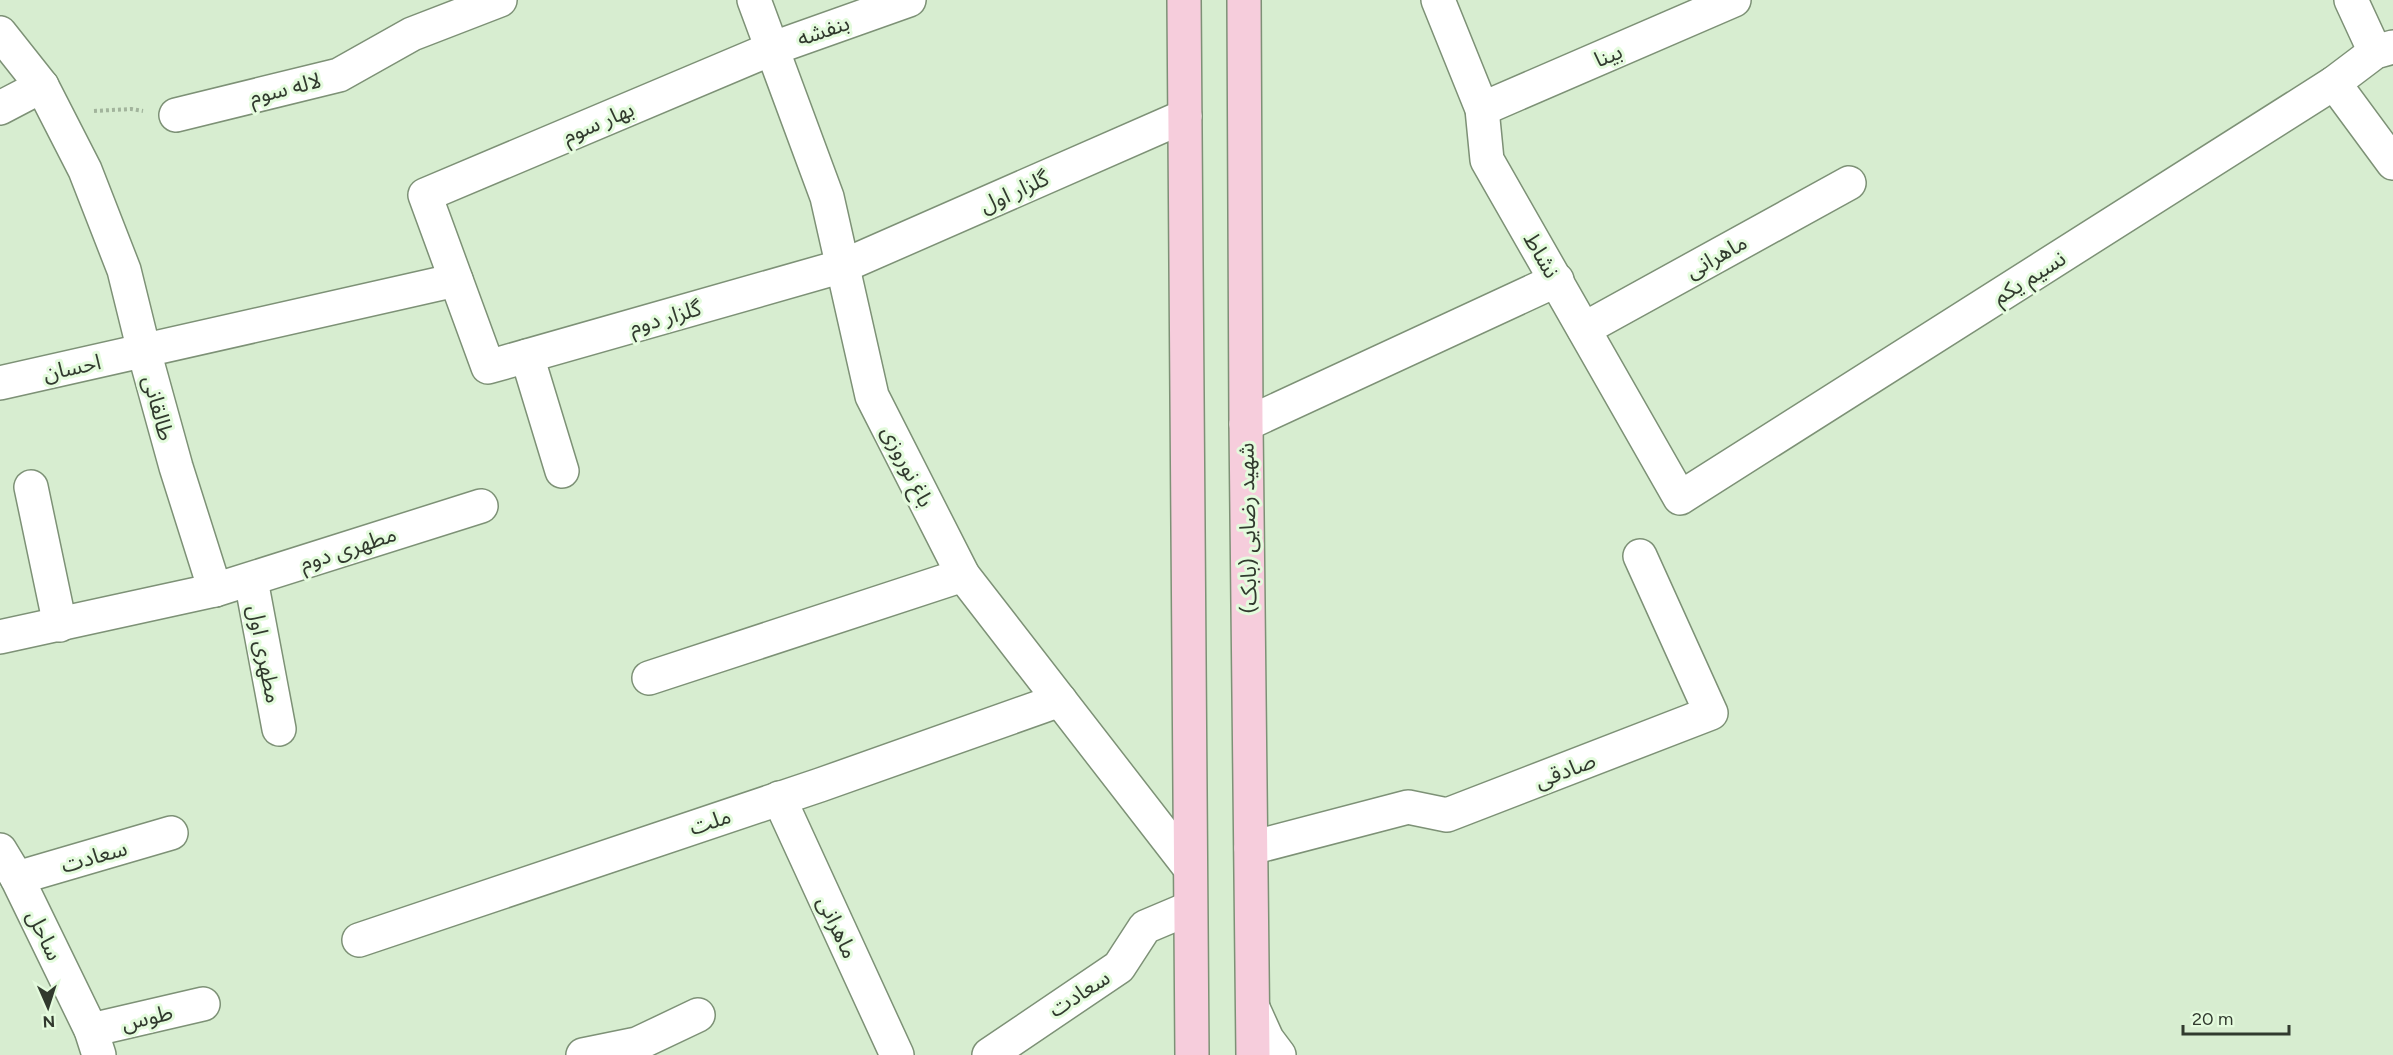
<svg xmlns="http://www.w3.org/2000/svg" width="2393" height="1055" font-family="Figtree,'Noto Sans Arabic',sans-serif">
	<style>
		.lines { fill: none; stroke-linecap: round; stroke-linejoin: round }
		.street-casing { stroke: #7d9176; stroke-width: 36 }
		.secondary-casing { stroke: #7d9176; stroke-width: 36 }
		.path { stroke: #a2b49c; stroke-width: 4; stroke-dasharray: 3 3; stroke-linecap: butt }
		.street { stroke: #fff; stroke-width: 33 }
		.secondary { stroke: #f6cddc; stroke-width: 33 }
		.labels { text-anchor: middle; stroke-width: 6; stroke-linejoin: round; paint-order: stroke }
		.street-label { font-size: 22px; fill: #313a2e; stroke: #e4fbdd }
	</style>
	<rect width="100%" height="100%" fill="#d7edd0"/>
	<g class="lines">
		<g class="street-casing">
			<g id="street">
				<polyline points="754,0 827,197 872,396 963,575 1190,868"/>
				<polyline points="909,0 771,49 425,195 488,367 843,266 1185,116"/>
				<polyline points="1438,0 1482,109 1487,160 1680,498 2334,83 2375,52 2393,47"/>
				<polyline points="2351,0 2375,52"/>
				<polyline points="0,33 42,86 85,170 124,270 144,351 176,467 215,590"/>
				<polyline points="2334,83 2393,163"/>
				<polyline points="0,108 42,86"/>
				<polyline points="1482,109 1734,0"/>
				<polyline points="176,115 339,75 412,34 500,0"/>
				<polyline points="1584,329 1849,183"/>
				<polyline points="527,356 562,471"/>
				<polyline points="0,383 456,280"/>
				<polyline points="1246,424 1557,280"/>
				<polyline points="31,487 60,625"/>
				<polyline points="251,580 279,729"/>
				<polyline points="0,637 215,590 481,506"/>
				<polyline points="649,678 963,575"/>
				<polyline points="779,798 897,1055"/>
				<polyline points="1251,848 1408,807 1447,815 1711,713 1640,556"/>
				<polyline points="0,850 17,878 91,1030 99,1055"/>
				<polyline points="17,878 171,833"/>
				<polyline points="359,940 820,785 1060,700"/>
				<polyline points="1253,1008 1267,1039 1279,1055"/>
				<polyline points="91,1030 203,1004"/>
				<polyline points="583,1055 637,1044 698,1015"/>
				<polyline points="989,1055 1119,967 1145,927 1190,908"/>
			</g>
		</g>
		<g class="secondary-casing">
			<g id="secondary">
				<polyline points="1184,0 1192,1055"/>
				<polyline points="1244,0 1246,424 1253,1055"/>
			</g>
		</g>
		<polyline class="path" points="94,111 131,109 143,111"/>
		<use href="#street" class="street"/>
		<use href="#secondary" class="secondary"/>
	</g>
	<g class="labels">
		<g class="street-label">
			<text transform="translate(823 30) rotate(-19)" y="8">بنفشه</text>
			<text transform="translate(1608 55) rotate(-23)" y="8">بینا</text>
			<text transform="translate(285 88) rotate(-14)" y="8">لاله سوم</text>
			<text transform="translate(598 122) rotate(-23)" y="8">بهار سوم</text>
			<text transform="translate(1014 191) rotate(-24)" y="8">گلزار اول</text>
			<text transform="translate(1542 255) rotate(60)" y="8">نشاط</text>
			<text transform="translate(1716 256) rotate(-29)" y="8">ماهرانی</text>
			<text transform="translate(2029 277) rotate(-32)" y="8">نسیم یکم</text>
			<text transform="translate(665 317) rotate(-16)" y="8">گلزار دوم</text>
			<text transform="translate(72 367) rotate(-12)" y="8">احسان</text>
			<text transform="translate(159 408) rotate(75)" y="8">طالقانی</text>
			<text transform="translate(908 466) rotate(63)" y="8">باغ نوروزی</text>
			<text transform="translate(1247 528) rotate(-91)" y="8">شهید رضایی (بابک)</text>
			<text transform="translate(348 548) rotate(-18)" y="8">مطهری دوم</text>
			<text transform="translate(265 654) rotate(79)" y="8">مطهری اول</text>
			<text transform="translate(1565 770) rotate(-21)" y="8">صادقی</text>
			<text transform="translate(710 821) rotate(-18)" y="8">ملت</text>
			<text transform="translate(94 856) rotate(-16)" y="8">سعادت</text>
			<text transform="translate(838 927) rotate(65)" y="8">ماهرانی</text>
			<text transform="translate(45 935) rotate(64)" y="8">ساحل</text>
			<text transform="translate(1079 993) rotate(-33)" y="8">سعادت</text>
			<text transform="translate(147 1017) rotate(-13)" y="8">طوس</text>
		</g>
	</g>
	<g transform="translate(48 1007) rotate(177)" stroke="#e4fbdd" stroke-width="4.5" paint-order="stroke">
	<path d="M0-4.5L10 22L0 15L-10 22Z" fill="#313a2e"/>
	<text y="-9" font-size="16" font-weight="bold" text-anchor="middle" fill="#313a2e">N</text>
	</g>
	<path d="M2183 1025v9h106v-9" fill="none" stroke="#313a2e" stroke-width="3"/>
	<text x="2192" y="1025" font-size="18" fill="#313a2e" stroke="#e4fbdd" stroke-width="4.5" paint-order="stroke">20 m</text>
</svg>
